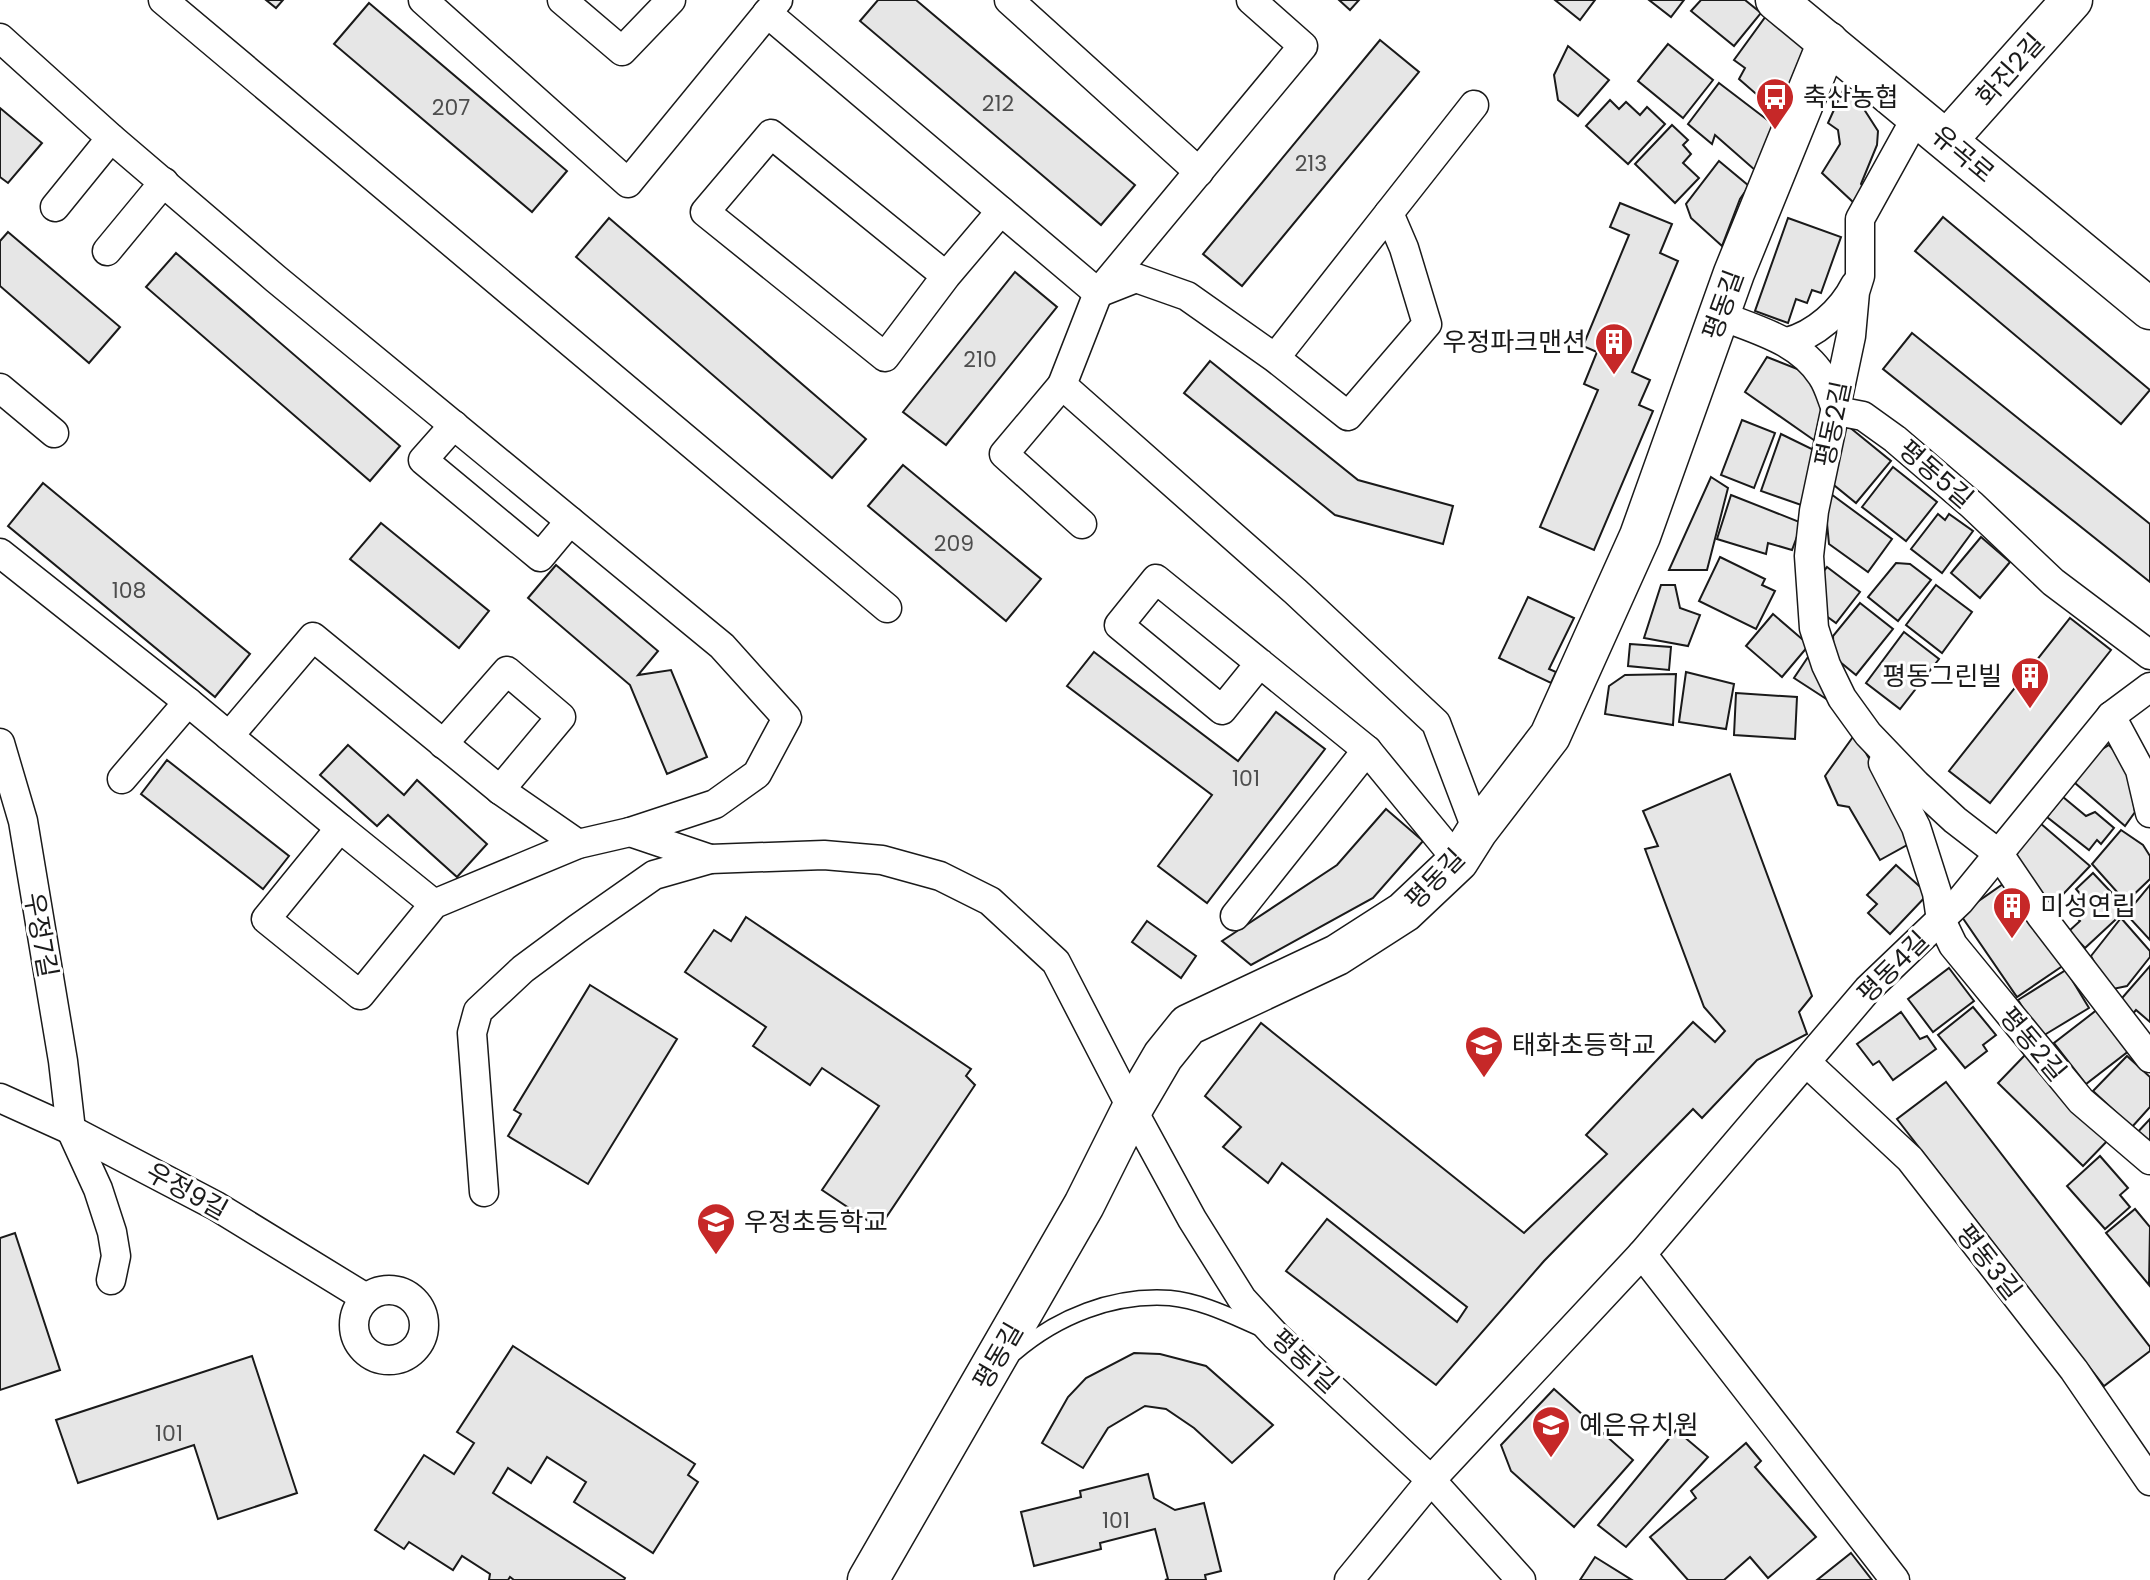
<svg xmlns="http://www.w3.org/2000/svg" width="2150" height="1580" font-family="Poppins,'Noto Sans KR',sans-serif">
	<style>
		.building { fill: #e6e6e6; stroke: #1a1a1a; stroke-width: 2 }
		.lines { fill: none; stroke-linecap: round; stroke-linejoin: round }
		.lane-casing { stroke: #1a1a1a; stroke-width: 17 }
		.street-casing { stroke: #1a1a1a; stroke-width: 31 }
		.secondary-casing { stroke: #1a1a1a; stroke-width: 43 }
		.lane { stroke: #fff; stroke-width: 14 }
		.street { stroke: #fff; stroke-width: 28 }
		.secondary { stroke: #fff; stroke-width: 40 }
		.labels { text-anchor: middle; stroke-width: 6; stroke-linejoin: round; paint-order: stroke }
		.number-label { font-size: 22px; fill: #4d4d4d }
		.street-label { font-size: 26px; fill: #1a1a1a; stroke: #fff }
		.poi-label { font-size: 26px; fill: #1a1a1a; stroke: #fff; text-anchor: start }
	</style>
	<rect width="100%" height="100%" fill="#fff"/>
	<g class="building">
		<polygon points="266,0 283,0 276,8"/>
		<polygon points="878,0 916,0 1135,185 1101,225 860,21"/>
		<polygon points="1339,0 1359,0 1350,10"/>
		<polygon points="1555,0 1595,0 1580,20"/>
		<polygon points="1649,0 1684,0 1671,17"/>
		<polygon points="1701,0 1745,0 1761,13 1734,46 1691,11"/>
		<polygon points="369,3 567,171 532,212 334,44"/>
		<polygon points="1766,16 1804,48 1781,105 1776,111 1768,113 1760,108 1762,99 1739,79 1745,68 1734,60"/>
		<polygon points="1380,40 1419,72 1242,286 1203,254"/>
		<polygon points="1668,44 1713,80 1683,118 1638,81"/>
		<polygon points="1568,46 1609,80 1578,116 1558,100 1554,75"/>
		<polygon points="1719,83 1778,128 1756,171 1715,135 1712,144 1688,124"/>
		<polygon points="1842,92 1860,103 1878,131 1877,145 1861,184 1869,196 1853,202 1822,173 1840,144 1838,130 1828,123"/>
		<polygon points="1610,100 1619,109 1626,102 1640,115 1647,107 1665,124 1628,164 1586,126"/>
		<polygon points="0,108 42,143 8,183 0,177"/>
		<polygon points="1672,125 1688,140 1683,145 1691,154 1683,163 1699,178 1675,203 1635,164"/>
		<polygon points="1719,161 1749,186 1740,199 1722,246 1691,218 1686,204"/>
		<polygon points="1620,203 1672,224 1660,253 1678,261 1632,372 1650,380 1639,405 1653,411 1594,550 1540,527 1598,390 1584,384 1597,352 1583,346 1629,235 1610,227"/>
		<polygon points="1943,217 2150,390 2121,424 1915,251"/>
		<polygon points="609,218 866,439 832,478 576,257"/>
		<polygon points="1788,218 1841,237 1821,293 1812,290 1807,303 1796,299 1788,323 1755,311"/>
		<polygon points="8,232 120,327 89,363 0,286 0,241"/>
		<polygon points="176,253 400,446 370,481 146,287"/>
		<polygon points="1015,272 1057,307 946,445 903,412"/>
		<polygon points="1912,333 2150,524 2150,582 1883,369"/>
		<polygon points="1767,357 1810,374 1829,406 1818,443 1745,392"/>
		<polygon points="1210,361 1358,480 1453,506 1443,544 1335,515 1184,393"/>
		<polygon points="1742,420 1775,433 1754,488 1721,475"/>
		<polygon points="1848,426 1891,461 1856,503 1829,481 1839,438"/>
		<polygon points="1781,434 1818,452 1804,506 1761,491"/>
		<polygon points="903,465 1041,579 1006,621 868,506"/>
		<polygon points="1893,467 1937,502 1906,541 1862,507"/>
		<polygon points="1711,477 1728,488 1707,570 1669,570"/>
		<polygon points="43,483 250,654 215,697 8,526"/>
		<polygon points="1831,494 1892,539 1868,572 1829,544 1825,502"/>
		<polygon points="1731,495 1802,523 1792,550 1768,543 1766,554 1717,539"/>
		<polygon points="1938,514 1945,520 1949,514 1973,531 1942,573 1911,549"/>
		<polygon points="381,523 489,611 459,648 350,559"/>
		<polygon points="1981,537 2010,562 1980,598 1951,573"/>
		<polygon points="1720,557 1765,579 1762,585 1775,591 1756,629 1699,601"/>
		<polygon points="1896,563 1910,564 1931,580 1898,621 1868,597"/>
		<polygon points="556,565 658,651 638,675 671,670 707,757 667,774 630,685 528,598"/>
		<polygon points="1827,567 1860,592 1836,623 1818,610 1818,578"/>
		<polygon points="1661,585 1675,585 1680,608 1700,615 1688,646 1644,638"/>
		<polygon points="1936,585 1972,612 1942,653 1906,625"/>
		<polygon points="1528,597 1574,618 1549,669 1556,672 1551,683 1499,658"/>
		<polygon points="1860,603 1893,629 1856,675 1834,657 1833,636"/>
		<polygon points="1773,614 1809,645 1782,677 1746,646"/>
		<polygon points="2070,618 2111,650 1990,803 1949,771"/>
		<polygon points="1904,632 1939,659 1900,709 1866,683"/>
		<polygon points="1630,644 1671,647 1669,670 1628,666"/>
		<polygon points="1812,651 1834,704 1794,678"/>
		<polygon points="1094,652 1238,761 1276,712 1325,749 1207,903 1158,866 1212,795 1067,686"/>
		<polygon points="1686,672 1734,684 1726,729 1679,722"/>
		<polygon points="1676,674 1673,725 1605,714 1609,686 1625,675"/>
		<polygon points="1736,693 1797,697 1795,739 1734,735"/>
		<polygon points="1855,734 1916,840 1880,860 1849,807 1838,805 1825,776"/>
		<polygon points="348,745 404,795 417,780 487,844 457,877 388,815 377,826 320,775"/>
		<polygon points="2109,745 2127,765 2135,812 2125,826 2075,783 2091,756"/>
		<polygon points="167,760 289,856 263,889 141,794"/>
		<polygon points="1730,774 1812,996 1799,1012 1807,1034 1757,1060 1702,1118 1693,1109 1544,1261 1436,1385 1286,1271 1327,1219 1457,1322 1467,1307 1282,1163 1268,1183 1223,1147 1241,1127 1205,1096 1261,1023 1524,1233 1607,1154 1586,1135 1693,1022 1715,1042 1725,1031 1704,1007 1645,849 1658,846 1643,811"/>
		<polygon points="2063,797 2086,816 2095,812 2114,828 2101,844 2097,840 2089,850 2047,817"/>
		<polygon points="1386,809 1423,841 1373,898 1251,965 1222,941 1337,865"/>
		<polygon points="2040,823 2090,866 2049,909 2015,866 2018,849"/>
		<polygon points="2121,830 2143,845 2150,856 2150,879 2126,902 2092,864"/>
		<polygon points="1896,865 1928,894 1890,934 1868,913 1877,904 1867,895"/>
		<polygon points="2093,873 2127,909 2085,948 2069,931 2080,921 2069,909 2082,896 2076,889"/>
		<polygon points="2006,882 2064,965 2017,997 1960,914"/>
		<polygon points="2150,885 2150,940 2126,914"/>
		<polygon points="746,917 971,1069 966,1076 975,1085 879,1228 822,1190 879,1106 822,1068 810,1085 753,1046 766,1027 685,972 714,930 731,941"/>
		<polygon points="2121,918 2150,951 2150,957 2127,986 2113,989 2098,970 2091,956"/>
		<polygon points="1147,921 1196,956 1181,978 1132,942"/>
		<polygon points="2150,966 2150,1022 2136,1010 2130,1017 2116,1005"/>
		<polygon points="1949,968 1974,1001 1933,1032 1908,999"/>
		<polygon points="2066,970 2089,1008 2041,1037 2018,1000"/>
		<polygon points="590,985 677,1039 588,1184 508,1136 521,1114 514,1110"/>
		<polygon points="1973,1007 1996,1035 1983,1045 1987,1051 1965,1068 1938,1035"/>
		<polygon points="2098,1009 2130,1050 2086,1084 2054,1043"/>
		<polygon points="1901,1012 1920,1039 1927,1036 1936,1049 1893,1080 1879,1061 1873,1065 1857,1044"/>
		<polygon points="2026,1054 2111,1137 2083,1166 1998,1083"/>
		<polygon points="2127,1056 2150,1077 2150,1107 2132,1127 2093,1091"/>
		<polygon points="1946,1082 2150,1347 2150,1351 2104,1386 1897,1119"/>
		<polygon points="2150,1119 2150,1151 2134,1136"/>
		<polygon points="2100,1156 2128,1188 2120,1195 2130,1207 2105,1229 2067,1186"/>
		<polygon points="2135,1209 2150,1227 2149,1285 2106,1233"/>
		<polygon points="15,1233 60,1370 0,1390 0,1238"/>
		<polygon points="513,1346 695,1464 688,1475 698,1482 653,1553 574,1502 586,1482 547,1457 531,1483 508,1468 493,1493 625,1578 624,1580 514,1580 510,1577 508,1580 489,1580 490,1574 462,1556 453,1570 409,1542 404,1549 375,1530 424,1455 454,1474 474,1443 457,1432"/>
		<polygon points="1134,1353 1160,1354 1206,1366 1273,1425 1232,1463 1194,1428 1166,1409 1145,1406 1108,1428 1083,1468 1042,1443 1068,1397 1086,1378"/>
		<polygon points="252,1356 297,1493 218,1519 194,1445 78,1483 56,1420"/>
		<polygon points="1554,1389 1633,1460 1574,1527 1511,1471 1501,1445"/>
		<polygon points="1676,1430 1708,1457 1626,1547 1598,1525"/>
		<polygon points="1746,1443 1761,1461 1755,1467 1816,1537 1768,1578 1750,1557 1724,1580 1688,1580 1650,1537 1696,1498 1691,1491"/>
		<polygon points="1148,1474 1154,1498 1175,1510 1204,1503 1221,1571 1205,1575 1206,1580 1165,1580 1168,1579 1155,1529 1100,1543 1101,1549 1034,1566 1021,1512 1081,1497 1080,1491"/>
		<polygon points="1851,1553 1872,1580 1817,1580"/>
		<polygon points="1595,1557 1632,1580 1580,1580"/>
	</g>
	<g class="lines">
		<g class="lane-casing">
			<path id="lane" d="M1015,1353C1057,1317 1113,1294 1170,1298C1201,1301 1231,1316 1259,1328"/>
		</g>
		<g class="street-casing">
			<g id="street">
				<polyline points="163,0 887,608"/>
				<polyline points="423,0 628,183 778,0"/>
				<polyline points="562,0 622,51 671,0"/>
				<polyline points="1009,0 1199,172"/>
				<polyline points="1251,0 1303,46 1098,293 1062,385 1296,592 1436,723 1477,831"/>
				<polyline points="767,13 1098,293 1136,278 1187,296 1275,358 1348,416 1427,324 1404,248 1389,213 1275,358"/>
				<polyline points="0,38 111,138 276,279 722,646 787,718 757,774 715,804 630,832"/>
				<polyline points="1917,116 1860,219 1860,276 1855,292 1851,336 1814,511 1809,556 1814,628 1826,665 1842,698 1868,734 1916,784 1955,820 1999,854 2041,916 2150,1058"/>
				<polyline points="55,207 111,138"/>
				<polyline points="1389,213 1474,105"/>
				<polyline points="107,251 164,182"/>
				<polyline points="946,276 885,357 705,212 771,134 946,276 1001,211"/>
				<path d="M1719,315C1756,330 1799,340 1822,376C1829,386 1832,400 1837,411L1863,416L1895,439L1972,505L2053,582L2150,655"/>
				<path d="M1787,342C1815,335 1842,311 1855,285"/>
				<polyline points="1062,385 1004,454 1082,524"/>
				<polyline points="0,388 54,433"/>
				<polyline points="454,425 423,460 540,557 570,521"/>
				<polyline points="0,553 188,702 340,828"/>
				<polyline points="1260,663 1222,710 1119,625 1156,579 1367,750 1458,861"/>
				<polyline points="2111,716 2140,770 2150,813"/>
				<polyline points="229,736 313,637 500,790 578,844"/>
				<polyline points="0,743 23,821 63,1061 71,1130 98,1189 112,1232 116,1256 111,1280"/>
				<polyline points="443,744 507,671 561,717 500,790"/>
				<polyline points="1883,763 1916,827 1937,893 1941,920 1953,945 2081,1101 2150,1160"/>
				<polyline points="122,779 188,702"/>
				<polyline points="434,904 340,828 266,919 360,995 434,904 578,844 630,832 710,859"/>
				<polyline points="1235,916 1367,750"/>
				<polyline points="1806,1062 1910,1159 2074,1370 2150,1481"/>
				<polyline points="0,1098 71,1130 216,1206 366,1298"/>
				<polyline points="484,1192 472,1033 478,1011 523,969 577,929 654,875 710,859 824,855 882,860 940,876 990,901 1056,962 1132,1109 1192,1219 1242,1299 1276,1336 1431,1480 1521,1580"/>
				<polyline points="1642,1254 1895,1580"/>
				<circle cx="389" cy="1325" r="35"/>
				<polyline points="1349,1580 1431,1480 1642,1254 1868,989 1960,901 2111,716 2150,687"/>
			</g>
		</g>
		<g class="secondary-casing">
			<g id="secondary">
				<polyline points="1776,0 2150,309"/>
				<polyline points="1947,140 2072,0"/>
				<polyline points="868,1580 1084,1205 1132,1109 1163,1056 1188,1025 1337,955 1404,912 1458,861 1477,831 1550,736 1640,536 1734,273 1828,42"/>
			</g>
		</g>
		<use href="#lane" class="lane"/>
		<use href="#street" class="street"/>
		<use href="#secondary" class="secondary"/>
	</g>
	<defs>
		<g id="bus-pin" transform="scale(2)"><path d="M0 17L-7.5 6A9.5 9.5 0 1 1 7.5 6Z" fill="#c62828" stroke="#fff"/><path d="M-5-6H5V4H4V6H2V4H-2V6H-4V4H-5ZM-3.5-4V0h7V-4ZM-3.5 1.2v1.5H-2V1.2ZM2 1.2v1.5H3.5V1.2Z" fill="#fff"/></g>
		<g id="building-pin" transform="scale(2)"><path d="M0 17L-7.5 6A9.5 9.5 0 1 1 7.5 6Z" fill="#c62828" stroke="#fff"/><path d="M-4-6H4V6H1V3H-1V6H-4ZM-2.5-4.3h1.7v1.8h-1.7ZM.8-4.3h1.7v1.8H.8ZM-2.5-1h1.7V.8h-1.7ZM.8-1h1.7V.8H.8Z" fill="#fff"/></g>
		<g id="school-pin" transform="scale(2)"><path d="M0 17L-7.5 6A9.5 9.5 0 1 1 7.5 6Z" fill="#c62828" stroke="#fff"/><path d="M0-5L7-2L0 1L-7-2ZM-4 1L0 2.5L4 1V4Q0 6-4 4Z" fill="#fff"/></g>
	</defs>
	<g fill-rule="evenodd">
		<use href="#bus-pin" x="1775" y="97"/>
		<use href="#building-pin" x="1614" y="342"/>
		<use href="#building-pin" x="2030" y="676"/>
		<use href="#building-pin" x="2012" y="906"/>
		<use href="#school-pin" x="1484" y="1045"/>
		<use href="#school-pin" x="716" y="1222"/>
		<use href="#school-pin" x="1551" y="1425"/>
	</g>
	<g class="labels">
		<g class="number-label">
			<text x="998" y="111">212</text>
			<text x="451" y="115">207</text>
			<text x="1311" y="171">213</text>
			<text x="980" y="367">210</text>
			<text x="954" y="551">209</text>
			<text x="129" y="598">108</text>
			<text x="1246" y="786">101</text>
			<text x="169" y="1441">101</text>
			<text x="1116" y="1528">101</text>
		</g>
		<g class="street-label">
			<text transform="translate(2010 70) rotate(-48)" y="9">화진2길</text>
			<text transform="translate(1963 154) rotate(40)" y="9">유곡로</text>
			<text transform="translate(1723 305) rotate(-70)" y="9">평동길</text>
			<text transform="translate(1833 424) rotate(-78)" y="9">평동2길</text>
			<text transform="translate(1936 474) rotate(41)" y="9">평동5길</text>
			<text transform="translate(1435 879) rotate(-46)" y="9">평동길</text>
			<text transform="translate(41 935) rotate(80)" y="9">우정7길</text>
			<text transform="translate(1893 967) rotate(-45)" y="9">평동4길</text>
			<text transform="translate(2033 1044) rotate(50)" y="9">평동2길</text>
			<text transform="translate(187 1191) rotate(29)" y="9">우정9길</text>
			<text transform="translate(1989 1262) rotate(52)" y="9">평동3길</text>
			<text transform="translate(998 1356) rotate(-60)" y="9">평동길</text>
			<text transform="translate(1305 1361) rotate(43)" y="9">평동1길</text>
		</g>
		<g class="poi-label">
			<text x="1803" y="106">축산농협</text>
			<text x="1586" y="351" text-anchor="end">우정파크맨션</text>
			<text x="2002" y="685" text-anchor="end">평동그린빌</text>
			<text x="2040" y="915">미성연립</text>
			<text x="1512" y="1054">태화초등학교</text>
			<text x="744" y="1231">우정초등학교</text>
			<text x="1579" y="1434">예은유치원</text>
		</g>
	</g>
</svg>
